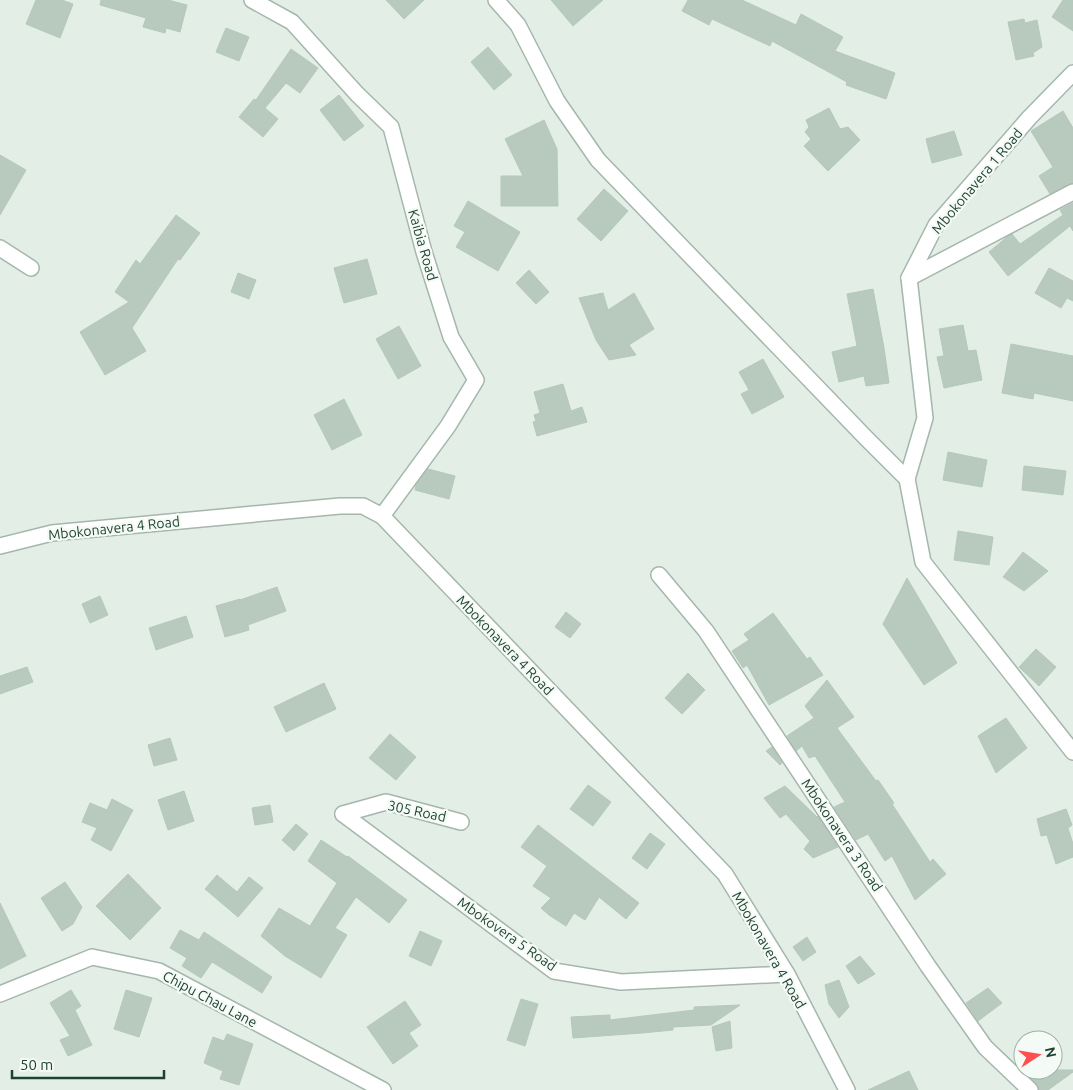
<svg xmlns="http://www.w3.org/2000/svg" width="1073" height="1090" font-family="Ubuntu,sans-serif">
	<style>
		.building { fill: #b8cabe; stroke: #b4c9bb }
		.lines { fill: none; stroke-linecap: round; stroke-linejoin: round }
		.minor-casing { stroke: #a5b7ac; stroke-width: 18 }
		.tertiary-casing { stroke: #a5b7ac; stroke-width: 18 }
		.minor { stroke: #fff; stroke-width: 15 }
		.tertiary { stroke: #fff; stroke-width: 15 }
		.labels { text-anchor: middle; stroke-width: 4.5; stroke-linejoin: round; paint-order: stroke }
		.street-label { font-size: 14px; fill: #204231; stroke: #f4faf6 }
	</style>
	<rect width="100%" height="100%" fill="#e3eee6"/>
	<g class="building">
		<polygon points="36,0 62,0 73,4 60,38 26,24"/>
		<polygon points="101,0 168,0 187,5 180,32 166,28 165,33 143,27 146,18 100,5"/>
		<polygon points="386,0 424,0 404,19"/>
		<polygon points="551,0 603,0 573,26"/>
		<polygon points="688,0 742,0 796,25 801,14 843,37 835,51 895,73 886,99 846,85 847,82 772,41 770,46 712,19 709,25 682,11"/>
		<polygon points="1063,0 1073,0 1073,31 1052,17"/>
		<polygon points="1024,19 1025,23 1037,20 1042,47 1033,53 1034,56 1016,60 1008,22"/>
		<polygon points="226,28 249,37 239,61 216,52"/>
		<polygon points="488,47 512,75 494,90 471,62"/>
		<polygon points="291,49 318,68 300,93 286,83 265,108 278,119 263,137 239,117 254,99 256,100"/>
		<polygon points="339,95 364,126 344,141 320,110"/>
		<polygon points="829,108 840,129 848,127 860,140 828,171 804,146 811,139 805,132 809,127 806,120"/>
		<polygon points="1063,111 1073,128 1073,183 1069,184 1050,194 1039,176 1053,167 1031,131"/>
		<polygon points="544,120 557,149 558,206 501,206 501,176 523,176 505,139"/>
		<polygon points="954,131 962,155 932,163 926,139"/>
		<polygon points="0,155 26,170 0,215"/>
		<polygon points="604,189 628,211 601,241 577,219"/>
		<polygon points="468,201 520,232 498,271 456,247 465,232 454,226"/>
		<polygon points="1073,203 1073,231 1070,226 1008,276 989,252 1007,237 1012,234 1020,244 1063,215 1060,210"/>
		<polygon points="176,215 200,233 180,260 178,259 132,328 146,351 105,375 80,332 129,302 115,292 136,260 140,264"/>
		<polygon points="367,259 377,294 344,303 334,268"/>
		<polygon points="1049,268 1073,281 1073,301 1067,298 1061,308 1035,293"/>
		<polygon points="529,270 549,292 536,304 516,283"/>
		<polygon points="238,273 256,280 249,299 231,292"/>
		<polygon points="873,289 884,348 889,383 866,386 864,376 839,382 832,352 857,346 847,294"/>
		<polygon points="603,293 608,310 634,293 654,329 629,345 636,355 609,360 596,340 579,298"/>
		<polygon points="963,325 968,351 976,350 982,380 944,388 937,357 944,356 939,329"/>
		<polygon points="399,326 421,366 398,379 376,339"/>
		<polygon points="1011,344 1073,356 1073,401 1034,393 1033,399 1002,393"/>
		<polygon points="763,359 784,397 752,414 741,394 749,390 739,372"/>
		<polygon points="563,384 571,411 582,407 587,422 537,436 533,422 536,421 534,415 540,413 534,392"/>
		<polygon points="344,399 362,435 332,450 314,415"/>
		<polygon points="948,452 987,460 982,487 943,480"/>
		<polygon points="1024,466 1066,471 1063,495 1022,490"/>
		<polygon points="428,469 455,476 449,499 415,490 416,485"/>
		<polygon points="958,531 993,537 989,565 954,560"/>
		<polygon points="1023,552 1048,571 1024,591 1003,577"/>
		<polygon points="907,578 957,663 924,685 883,624"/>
		<polygon points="277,587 286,611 248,625 249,630 225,637 216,606 240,599 240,600"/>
		<polygon points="100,596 108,615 90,623 82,604"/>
		<polygon points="566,612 581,624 570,638 555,627"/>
		<polygon points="773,613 807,659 810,657 823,675 769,705 747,665 743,668 732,651 749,640 744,634"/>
		<polygon points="186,616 193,637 156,650 149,628"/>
		<polygon points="1036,649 1056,667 1039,686 1019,667"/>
		<polygon points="27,667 33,682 0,694 0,676"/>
		<polygon points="688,673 705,690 682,714 665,698"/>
		<polygon points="827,680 854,717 837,728 876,781 878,780 894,803 892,804 930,862 933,859 946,874 915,900 892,856 885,861 868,834 856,840 834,807 845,802 815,756 809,758 802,746 796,751 787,736 814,718 805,706"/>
		<polygon points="324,683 336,709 286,732 274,707"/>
		<polygon points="1006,718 1027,748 996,773 978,736"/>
		<polygon points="390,734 416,757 396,780 369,758"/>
		<polygon points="170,738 177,760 154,766 148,745"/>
		<polygon points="772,747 782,763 780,765 766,751"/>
		<polygon points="588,785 611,802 593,826 570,809"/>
		<polygon points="785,786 817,817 818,816 838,847 813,858 804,849 810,841 786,814 780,818 764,798"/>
		<polygon points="184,791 194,821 168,830 158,800"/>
		<polygon points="112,799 133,810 111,851 91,840 97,828 82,822 90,803 107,810"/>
		<polygon points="270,805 273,822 255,825 252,808"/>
		<polygon points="1066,809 1072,825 1068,828 1073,844 1073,857 1056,864 1047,835 1041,836 1037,819"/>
		<polygon points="296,824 308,834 294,851 282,840"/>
		<polygon points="538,825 639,903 626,919 599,897 585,920 574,913 566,926 549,915 541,908 551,898 533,886 547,866 521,847"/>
		<polygon points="650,833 665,844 647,869 632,858"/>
		<polygon points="321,840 347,857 348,856 407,900 389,923 356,897 335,928 347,935 321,978 285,956 261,936 279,908 310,926 337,883 308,861"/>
		<polygon points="128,874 161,908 130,940 96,906"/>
		<polygon points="217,875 237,892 249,877 263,888 238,917 205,889"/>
		<polygon points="65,882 82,907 73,924 62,931 41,898"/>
		<polygon points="0,903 26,956 0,969"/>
		<polygon points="180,930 199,940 204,932 272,977 262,993 212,962 201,978 182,966 187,958 170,948"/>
		<polygon points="420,931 442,941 431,966 409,956"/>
		<polygon points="807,937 816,952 803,961 793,947"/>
		<polygon points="860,956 875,974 858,984 846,966"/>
		<polygon points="839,980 849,1007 839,1018 829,1004 825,985"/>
		<polygon points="988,988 1002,1003 978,1021 966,1003"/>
		<polygon points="71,990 81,1006 75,1010 92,1045 68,1056 60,1040 70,1036 50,1003"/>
		<polygon points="126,990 152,998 139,1037 114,1029"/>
		<polygon points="521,999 538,1004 525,1046 507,1040"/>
		<polygon points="405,1001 421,1025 409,1033 418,1046 393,1064 367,1027"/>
		<polygon points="740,1005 711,1025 673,1027 673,1030 642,1033 573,1038 571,1017 610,1015 610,1020 694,1010 694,1007"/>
		<polygon points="730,1021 732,1048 716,1051 712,1027"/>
		<polygon points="227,1034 253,1044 239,1085 220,1079 223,1071 204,1063 213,1037 224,1041"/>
		<polygon points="1037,1070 1073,1070 1073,1072 1048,1090 1039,1090 1037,1084 1029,1076"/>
		<polygon points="909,1071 918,1090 868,1090"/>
	</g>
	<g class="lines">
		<g class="minor-casing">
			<g id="minor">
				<polyline points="252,0 292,22 357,94 391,127 424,252 451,337 476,380 448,426 382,516"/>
				<polyline points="496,0 518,25 557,101 598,160 866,438 907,479 923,562 1073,752"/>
				<polyline points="0,248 31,268"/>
				<polyline points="909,278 1073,192"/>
				<polyline points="907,479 925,418 909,278 936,225 1029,118 1073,73"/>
				<polyline points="659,575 706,631 928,966 985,1047 1030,1090"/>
				<polyline points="343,814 554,971 621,982 787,974"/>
				<polyline points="343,814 386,802 461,822"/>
				<polyline points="0,994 92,957 159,971 383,1090"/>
			</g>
		</g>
		<g class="tertiary-casing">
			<polyline id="tertiary" points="0,546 52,533 340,506 363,506 382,516 725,874 787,974 847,1090"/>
		</g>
		<use href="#minor" class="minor"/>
		<use href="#tertiary" class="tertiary"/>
	</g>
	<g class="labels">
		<g class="street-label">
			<text transform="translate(977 181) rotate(-50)" y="5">Mbokonavera 1 Road</text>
			<text transform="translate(423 245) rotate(74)" y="5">Kaibia Road</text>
			<text transform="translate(114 528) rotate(-6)" y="5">Mbokonavera 4 Road</text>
			<text transform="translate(505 645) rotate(46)" y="5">Mbokonavera 4 Road</text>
			<text transform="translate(417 811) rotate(12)" y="5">305 Road</text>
			<text transform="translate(842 835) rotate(56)" y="5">Mbokonavera 3 Road</text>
			<text transform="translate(507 934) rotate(35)" y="5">Mbokovera 5 Road</text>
			<text transform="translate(769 950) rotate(60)" y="5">Mbokonavera 4 Road</text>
			<text transform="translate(210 999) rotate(28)" y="5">Chipu Chau Lane</text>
		</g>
	</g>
	<g transform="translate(1038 1055) rotate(78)"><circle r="24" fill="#f4faf6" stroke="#9fb0a7"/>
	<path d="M0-4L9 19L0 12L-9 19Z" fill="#ff5050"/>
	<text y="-8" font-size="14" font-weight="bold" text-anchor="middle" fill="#204231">N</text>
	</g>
	<path d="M12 1070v8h152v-8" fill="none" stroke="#204231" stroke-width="2.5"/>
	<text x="20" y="1070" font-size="15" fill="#204231" stroke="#f4faf6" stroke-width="4" paint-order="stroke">50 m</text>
</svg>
